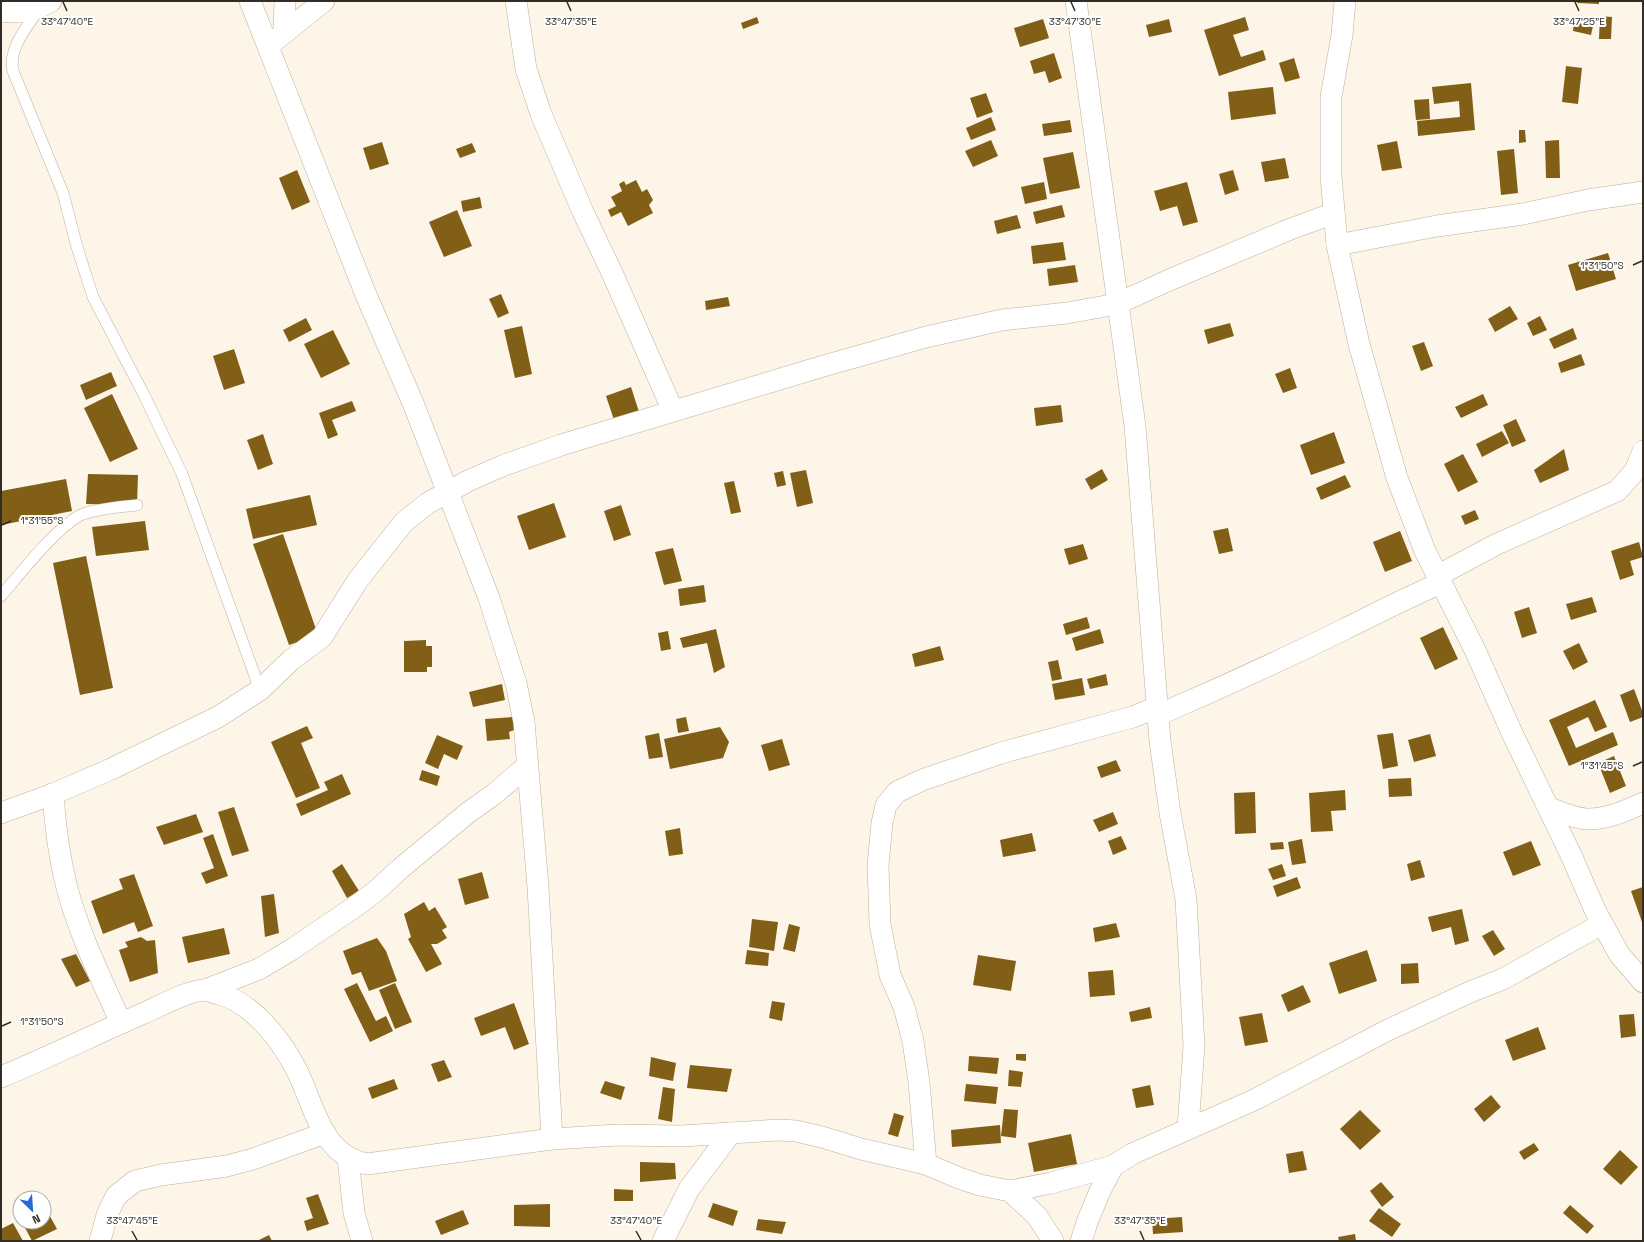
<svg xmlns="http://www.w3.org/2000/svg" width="1644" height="1242" font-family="'Space Grotesk',sans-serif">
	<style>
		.building { fill: #825f17 }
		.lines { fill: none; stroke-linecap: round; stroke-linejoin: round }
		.service-casing { stroke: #bdb09b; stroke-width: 12 }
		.minor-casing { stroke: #bdb09b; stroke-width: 22 }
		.service { stroke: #fff; stroke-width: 11 }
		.minor { stroke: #fff; stroke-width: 21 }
		.ticks { fill: none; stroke: #312c24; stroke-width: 1.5 }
		.ticks-label { font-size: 10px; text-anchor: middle; fill: #312c24; stroke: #fff; stroke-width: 4; stroke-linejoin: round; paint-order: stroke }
	</style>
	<rect width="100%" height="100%" fill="#fdf5e7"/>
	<g class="building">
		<polygon points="1578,1 1599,1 1599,4 1577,3"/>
		<polygon points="1600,16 1612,17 1611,39 1599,39"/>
		<polygon points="757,17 759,23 743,29 741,23"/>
		<polygon points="1245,17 1249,30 1233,35 1241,57 1263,50 1266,60 1219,76 1204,30"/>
		<polygon points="1043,19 1049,38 1020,47 1014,28"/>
		<polygon points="1169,19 1172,32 1149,37 1146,25"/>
		<polygon points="1574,22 1593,26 1591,35 1573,31"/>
		<polygon points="1054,53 1062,78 1049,83 1045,71 1034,74 1030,61"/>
		<polygon points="1294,58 1300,78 1285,82 1279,63"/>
		<polygon points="1566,66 1582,68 1578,104 1562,102"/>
		<polygon points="1471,83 1475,130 1418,136 1417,121 1460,117 1459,101 1434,104 1432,87"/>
		<polygon points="1273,87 1276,114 1231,120 1228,92"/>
		<polygon points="986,93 993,112 977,118 970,98"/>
		<polygon points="1429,99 1430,119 1416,120 1414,100"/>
		<polygon points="991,117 996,130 971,140 966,128"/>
		<polygon points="1070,120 1072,132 1044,136 1042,124"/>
		<polygon points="1519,130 1525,130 1526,142 1519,143"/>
		<polygon points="991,140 998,156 973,167 965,151"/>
		<polygon points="1559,140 1560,178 1546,178 1545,141"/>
		<polygon points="1397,141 1402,168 1382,171 1377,145"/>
		<polygon points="382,142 389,164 370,170 363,148"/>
		<polygon points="472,143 476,152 460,158 456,149"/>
		<polygon points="1514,149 1518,193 1501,195 1497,151"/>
		<polygon points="1073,152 1080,188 1050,194 1043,158"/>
		<polygon points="1285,158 1289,178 1265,182 1261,162"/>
		<polygon points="297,170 310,202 292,210 279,178"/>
		<polygon points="1233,170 1239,190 1225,195 1219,174"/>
		<polygon points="636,180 642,192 647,189 653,200 649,205 653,213 628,226 621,212 611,217 608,210 616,206 611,197 622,191 619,184 624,181 626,185"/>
		<polygon points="1044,182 1047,199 1025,204 1021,187"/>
		<polygon points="1187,182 1198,222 1183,226 1177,206 1160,211 1154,191"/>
		<polygon points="480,197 482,208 463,212 461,201"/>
		<polygon points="1062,205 1065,217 1036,224 1033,212"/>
		<polygon points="457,210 472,246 444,257 429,222"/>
		<polygon points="1017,215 1021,228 997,234 994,221"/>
		<polygon points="1063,242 1066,260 1033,264 1031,246"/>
		<polygon points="1608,253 1616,279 1576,291 1568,265"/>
		<polygon points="1075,265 1078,282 1049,286 1047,269"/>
		<polygon points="501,294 509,313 498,318 489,299"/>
		<polygon points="728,297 730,306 706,310 705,301"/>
		<polygon points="1510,306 1518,319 1495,332 1488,319"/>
		<polygon points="1540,316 1547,330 1533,336 1527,323"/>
		<polygon points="306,318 312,330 289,342 283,330"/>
		<polygon points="1230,323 1234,336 1208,344 1204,330"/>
		<polygon points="522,326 532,374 515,378 504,330"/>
		<polygon points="1573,328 1577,339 1554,349 1549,339"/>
		<polygon points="333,330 350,364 321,378 304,344"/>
		<polygon points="1424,342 1433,366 1421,371 1412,346"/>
		<polygon points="234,349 245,383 224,390 213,356"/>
		<polygon points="1581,354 1585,365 1561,373 1558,363"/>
		<polygon points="1290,368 1297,388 1283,393 1275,374"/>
		<polygon points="111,372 117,386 86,400 80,385"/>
		<polygon points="631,387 641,418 616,426 606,396"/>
		<polygon points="112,394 138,449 110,462 84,408"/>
		<polygon points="1483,394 1488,405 1461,418 1455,407"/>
		<polygon points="352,401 356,411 332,420 338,435 328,439 319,413"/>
		<polygon points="1061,405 1063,422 1036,426 1034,408"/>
		<polygon points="1516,419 1526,441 1512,447 1503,425"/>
		<polygon points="1502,431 1509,443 1482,457 1476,444"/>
		<polygon points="1334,432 1345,463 1311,475 1300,445"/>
		<polygon points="263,434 273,464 258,470 247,440"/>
		<polygon points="1564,449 1569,470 1540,483 1534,470"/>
		<polygon points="1463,454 1478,482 1458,492 1444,464"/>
		<polygon points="1102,469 1108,480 1091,490 1085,479"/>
		<polygon points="806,470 813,503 797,507 790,473"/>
		<polygon points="783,471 786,485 777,487 774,473"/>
		<polygon points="88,474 138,475 137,505 86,504"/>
		<polygon points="1345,475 1351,487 1321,500 1316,488"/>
		<polygon points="66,479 72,511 1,525 1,491"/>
		<polygon points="734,481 741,512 731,514 724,483"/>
		<polygon points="310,495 317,525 253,539 246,509"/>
		<polygon points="554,503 566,537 529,550 517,516"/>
		<polygon points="621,505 631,535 614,541 604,511"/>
		<polygon points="1475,510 1479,519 1465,525 1461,516"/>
		<polygon points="145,521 149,550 96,556 92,527"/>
		<polygon points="1228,528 1233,551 1219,554 1213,531"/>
		<polygon points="1400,531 1412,561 1385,572 1373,542"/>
		<polygon points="283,534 318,635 289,645 253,544"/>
		<polygon points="1639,542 1643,557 1630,561 1634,575 1620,580 1611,551"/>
		<polygon points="1083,544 1088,559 1069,565 1064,549"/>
		<polygon points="673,548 682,581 664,585 655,552"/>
		<polygon points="86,556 113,688 80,695 53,563"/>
		<polygon points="704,585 706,602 680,606 678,589"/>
		<polygon points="1592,597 1597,612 1571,620 1566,604"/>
		<polygon points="1529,607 1537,633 1522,638 1514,612"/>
		<polygon points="1087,617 1090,628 1066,635 1063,624"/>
		<polygon points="1443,627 1458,659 1435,670 1420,638"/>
		<polygon points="716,629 725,667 714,673 707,643 683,648 680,638"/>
		<polygon points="1100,629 1104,643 1076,651 1072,638"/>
		<polygon points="668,631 671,649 661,651 658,633"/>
		<polygon points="426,640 426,646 432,646 432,667 427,667 427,672 404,672 404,641"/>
		<polygon points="1579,643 1588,662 1573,670 1563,651"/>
		<polygon points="940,646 944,660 915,667 912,654"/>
		<polygon points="1058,660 1062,679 1052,681 1048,662"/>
		<polygon points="1106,674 1108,685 1090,689 1087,679"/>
		<polygon points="1082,678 1085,695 1055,700 1052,684"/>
		<polygon points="502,684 505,700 473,707 469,692"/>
		<polygon points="1634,689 1643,713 1643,717 1630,722 1620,695"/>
		<polygon points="1595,700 1607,727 1595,732 1588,717 1567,727 1576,748 1613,732 1618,745 1569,766 1549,720"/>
		<polygon points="513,717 514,730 509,732 510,739 487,741 485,719"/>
		<polygon points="686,717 689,731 678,733 676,719"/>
		<polygon points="307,726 313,738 301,743 320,788 296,798 271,742"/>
		<polygon points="720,727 729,742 723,758 670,769 664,739"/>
		<polygon points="659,733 663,757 649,759 645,736"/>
		<polygon points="1393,733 1398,766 1383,769 1377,735"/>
		<polygon points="1430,734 1436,756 1414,762 1408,740"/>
		<polygon points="437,735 463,746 457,760 444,754 438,769 425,763"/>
		<polygon points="782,739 790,765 769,771 761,745"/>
		<polygon points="1614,756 1626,786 1610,793 1598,763"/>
		<polygon points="1116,760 1121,771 1101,778 1097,767"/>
		<polygon points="422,770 440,776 437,786 419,780"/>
		<polygon points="342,774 351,794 301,816 296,804 328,790 324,782"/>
		<polygon points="1411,778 1412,796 1389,797 1388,779"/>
		<polygon points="1345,790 1346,810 1331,811 1333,831 1311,832 1309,793"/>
		<polygon points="1255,792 1256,833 1235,834 1234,793"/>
		<polygon points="234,807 249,851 232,856 218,812"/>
		<polygon points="1113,812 1118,824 1099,832 1093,820"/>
		<polygon points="196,814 203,832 164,845 156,827"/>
		<polygon points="680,828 683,854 669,856 665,831"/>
		<polygon points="1032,833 1036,851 1003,857 1000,840"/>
		<polygon points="213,834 228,876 206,884 201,873 214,868 203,838"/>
		<polygon points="1121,836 1127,849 1113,855 1108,841"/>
		<polygon points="1302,839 1306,863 1292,865 1288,842"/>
		<polygon points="1531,841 1541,865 1513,876 1503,852"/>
		<polygon points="1283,842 1284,849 1271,850 1270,843"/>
		<polygon points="1420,860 1425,877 1411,881 1407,864"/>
		<polygon points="342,864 359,891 347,898 332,871"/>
		<polygon points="1282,864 1286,876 1273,880 1268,869"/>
		<polygon points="482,872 489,898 465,905 458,879"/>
		<polygon points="134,874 153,926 138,932 134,922 103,934 91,901 123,889 119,879"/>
		<polygon points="1297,877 1301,888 1277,897 1273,886"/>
		<polygon points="1643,887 1643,921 1642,922 1631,891"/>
		<polygon points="274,894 279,933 265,937 261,896"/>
		<polygon points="424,902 429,911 435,907 447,927 442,930 447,938 437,944 431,944 442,964 426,972 408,939 411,937 404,914"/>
		<polygon points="1462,909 1469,941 1455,945 1451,927 1432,932 1428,917"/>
		<polygon points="752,919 778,922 774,951 749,947"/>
		<polygon points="1116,923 1120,937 1095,942 1093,928"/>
		<polygon points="789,924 800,927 795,952 783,949"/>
		<polygon points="224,928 230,954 188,963 182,937"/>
		<polygon points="1493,930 1505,949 1494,956 1482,936"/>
		<polygon points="141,937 147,941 155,940 158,973 130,982 119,950 128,947 125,942"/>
		<polygon points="377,938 386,951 397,981 369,991 361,972 352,975 343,951"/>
		<polygon points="747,950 769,953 768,966 745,964"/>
		<polygon points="1367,950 1377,981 1339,994 1329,963"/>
		<polygon points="76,954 90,981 76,987 61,959"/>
		<polygon points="978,955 1016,961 1011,991 973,985"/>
		<polygon points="1418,963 1419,983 1401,984 1401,964"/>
		<polygon points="1113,970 1115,995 1090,997 1088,972"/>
		<polygon points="357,983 376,1021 386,1016 393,1031 370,1042 344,989"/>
		<polygon points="395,983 412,1022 395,1029 379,990"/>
		<polygon points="1303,985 1311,1002 1288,1012 1281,995"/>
		<polygon points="772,1001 785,1003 782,1021 769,1018"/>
		<polygon points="514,1003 529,1044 514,1050 505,1027 481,1036 474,1018"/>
		<polygon points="1150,1007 1152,1018 1131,1022 1129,1012"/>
		<polygon points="1262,1013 1268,1042 1245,1046 1239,1017"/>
		<polygon points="1634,1014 1636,1036 1621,1038 1619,1015"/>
		<polygon points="1538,1027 1546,1049 1513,1061 1505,1040"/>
		<polygon points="1016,1054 1026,1054 1026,1061 1016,1060"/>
		<polygon points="969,1056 999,1058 997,1074 968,1071"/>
		<polygon points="651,1057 676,1063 673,1081 649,1076"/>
		<polygon points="444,1060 452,1077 438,1082 431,1064"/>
		<polygon points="690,1065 732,1069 727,1092 687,1088"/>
		<polygon points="1009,1070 1023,1072 1021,1087 1008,1086"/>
		<polygon points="394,1079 398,1089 372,1099 368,1088"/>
		<polygon points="605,1081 625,1087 621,1100 600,1093"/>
		<polygon points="966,1084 998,1087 996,1104 964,1101"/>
		<polygon points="1150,1085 1154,1105 1136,1108 1132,1089"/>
		<polygon points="663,1087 675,1089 672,1122 658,1119"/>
		<polygon points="1491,1095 1501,1107 1484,1122 1474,1109"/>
		<polygon points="1004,1109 1018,1110 1016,1138 1001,1136"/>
		<polygon points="1360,1110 1381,1131 1360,1150 1340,1129"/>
		<polygon points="894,1113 904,1116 898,1137 888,1134"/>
		<polygon points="1000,1125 1001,1143 952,1147 951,1130"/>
		<polygon points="1071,1134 1077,1164 1034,1172 1028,1143"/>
		<polygon points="1534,1143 1539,1150 1524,1160 1519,1152"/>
		<polygon points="1620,1150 1638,1167 1621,1185 1603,1169"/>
		<polygon points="1303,1151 1307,1170 1289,1173 1286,1154"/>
		<polygon points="640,1162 675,1163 676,1179 640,1182"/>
		<polygon points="1381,1182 1394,1197 1382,1207 1370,1191"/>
		<polygon points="614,1189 633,1190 633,1201 614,1201"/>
		<polygon points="318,1194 329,1224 307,1231 304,1221 313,1218 306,1198"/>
		<polygon points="713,1203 738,1211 733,1226 708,1217"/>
		<polygon points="550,1204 550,1227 514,1226 514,1205"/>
		<polygon points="1570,1205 1594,1226 1587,1234 1563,1213"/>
		<polygon points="1379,1208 1401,1224 1392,1237 1369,1221"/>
		<polygon points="46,1209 57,1229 32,1241 22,1222 44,1222 44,1210"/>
		<polygon points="463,1210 469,1224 441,1235 435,1221"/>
		<polygon points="1182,1217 1183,1232 1153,1234 1152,1219"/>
		<polygon points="758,1219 786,1222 782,1234 756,1230"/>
		<polygon points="13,1223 23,1241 1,1241 1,1229"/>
		<polygon points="1355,1234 1356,1241 1339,1241 1338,1237"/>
		<polygon points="269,1235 272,1241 257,1241"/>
	</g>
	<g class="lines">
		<g class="service-casing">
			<g id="service">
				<path d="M39,9C27,27 8,48 13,71L63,193L77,247L93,297L144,395L182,474L260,690"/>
				<path d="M1,596C19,575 59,524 83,514C100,508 119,507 137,505"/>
			</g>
		</g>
		<g class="minor-casing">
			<g id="minor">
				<polyline points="250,1 366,295 413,403 489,598 516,683 524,722 538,887 552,1139"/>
				<polyline points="516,1 526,69 541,114 583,212 613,275 673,411"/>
				<polyline points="1076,1 1135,426 1160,741 1170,813 1186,899 1194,1046 1188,1128"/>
				<polyline points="1345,1 1342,35 1331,97 1331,176 1337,245 1359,344 1397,478 1425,551 1475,650 1512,733 1571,855 1595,910 1619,954 1643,982"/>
				<path d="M1,11C20,14 35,11 51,1"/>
				<polyline points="284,32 285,1"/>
				<polyline points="268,46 324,1"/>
				<polyline points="1337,245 1437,226 1523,214 1588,200 1643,192"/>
				<polyline points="1437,576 1497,544 1617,491 1635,471 1643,451"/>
				<path d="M1158,715C1221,688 1284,659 1345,629C1377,613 1408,597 1441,583"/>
				<path d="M53,794C55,825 59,855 66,884C78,932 101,978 121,1023"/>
				<path d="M1549,808C1561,812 1573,818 1586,819C1606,820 1625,811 1643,803"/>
				<polyline points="1,813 53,794 109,770 218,717 260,690 291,660 322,637 358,580 404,522 428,503 468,481 502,466 561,445 820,367 926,337 1002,320 1067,313 1117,304 1167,281 1288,230 1334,213"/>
				<polyline points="205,990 259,969 291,950 356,906 376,891 401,868 469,812 493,795 528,765"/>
				<path d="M1,1077C49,1057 96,1034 144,1013C160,1006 187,991 204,990C208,990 214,993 219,994C252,1003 279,1037 295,1067C315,1104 319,1154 367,1164L552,1139L618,1135L681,1136L780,1130L796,1131L822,1137L861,1149L926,1164L959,1178L980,1185L1010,1191L1051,1183L1113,1166"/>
				<polyline points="348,1158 354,1213 362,1241"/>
				<polyline points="926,1164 919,1082 913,1041 904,1007 890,975 880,924 878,865 882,823 886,805 897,792 922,780 1001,753 1133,717 1157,707"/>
				<polyline points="1010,1191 1037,1216 1053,1241"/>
				<polyline points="100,1241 107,1215 116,1196 135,1181 161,1175 227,1166 256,1158 325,1133"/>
				<polyline points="663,1241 689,1189 731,1133"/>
				<polyline points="1081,1241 1088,1220 1100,1191 1113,1166 1132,1154 1254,1100 1388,1030 1470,992 1503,979 1602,924"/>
			</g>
		</g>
		<use href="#service" class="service"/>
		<use href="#minor" class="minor"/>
	</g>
	<path class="ticks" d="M63,2L67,11M567,2L571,11M1071,2L1075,11M1575,2L1579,11M1633,265L1642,261M2,525L11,521M1633,766L1642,762M2,1026L11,1022M132,1231L137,1240M636,1231L641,1240M1140,1231L1144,1240"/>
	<g class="ticks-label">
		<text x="67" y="25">33°47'40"E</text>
		<text x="571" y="25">33°47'35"E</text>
		<text x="1075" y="25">33°47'30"E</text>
		<text x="1579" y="25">33°47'25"E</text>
		<text x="1602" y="269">1°31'50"S</text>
		<text x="42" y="524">1°31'55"S</text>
		<text x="1602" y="769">1°31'45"S</text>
		<text x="42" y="1025">1°31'50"S</text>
		<text x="132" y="1224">33°47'45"E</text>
		<text x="636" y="1224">33°47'40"E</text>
		<text x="1140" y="1224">33°47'35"E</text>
	</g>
	<rect width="1644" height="1242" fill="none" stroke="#312c24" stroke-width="4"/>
	<g transform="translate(32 1210) rotate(155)"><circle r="19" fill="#ffffff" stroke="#adaba7"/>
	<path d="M0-3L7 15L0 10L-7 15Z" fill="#2969d6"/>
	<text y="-6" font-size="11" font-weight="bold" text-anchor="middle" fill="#312c24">N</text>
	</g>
</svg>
